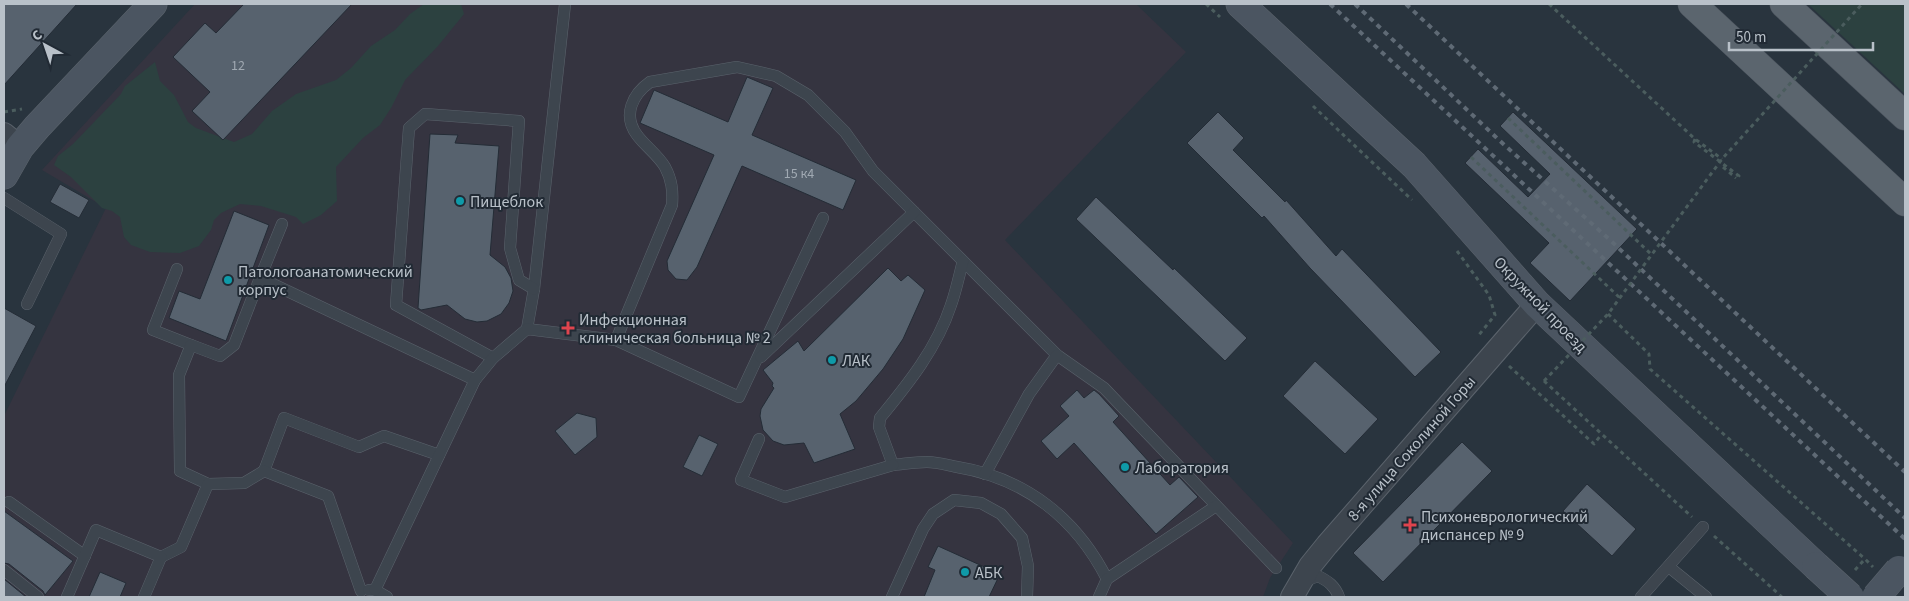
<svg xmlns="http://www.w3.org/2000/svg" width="1909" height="601" font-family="'Source Sans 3',sans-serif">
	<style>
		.medical { fill: #353440 }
		.green { fill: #2c4140 }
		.building { fill: #57626e; stroke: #242c36 }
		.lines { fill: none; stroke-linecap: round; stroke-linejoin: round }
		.lane-casing { stroke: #5b636c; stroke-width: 12 }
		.street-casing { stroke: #5b636c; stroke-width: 24 }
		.secondary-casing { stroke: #5b636c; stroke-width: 29 }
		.primary-casing { stroke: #49515b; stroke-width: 29 }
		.path { stroke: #4b5d5e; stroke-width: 3; stroke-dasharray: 4 4; stroke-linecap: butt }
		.lane { stroke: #3d454e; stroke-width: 11 }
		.street { stroke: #3d454e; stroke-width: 22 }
		.secondary { stroke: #4b5561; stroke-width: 28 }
		.primary { stroke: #5b656e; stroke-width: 28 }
		.rail { stroke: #5f6a75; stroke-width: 4; stroke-dasharray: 5 5; stroke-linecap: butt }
		.secondary-bridge-casing { stroke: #5b636c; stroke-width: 29; stroke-linecap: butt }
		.path-bridge { stroke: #4b5d5e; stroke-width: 3; stroke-dasharray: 4 4; stroke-linecap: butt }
		.secondary-bridge { stroke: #4b5561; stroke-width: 28 }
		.culture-dot { fill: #0f9aa8; stroke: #212a34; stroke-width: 2 }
		.health-dot { fill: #e0444e; stroke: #212a34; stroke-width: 2 }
		.labels { text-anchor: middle; stroke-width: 4; stroke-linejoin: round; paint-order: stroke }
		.number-label { font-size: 14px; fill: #a0a9b2 }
		.poi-label { font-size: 16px; fill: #b9c1c9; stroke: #212a34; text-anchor: start }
		.street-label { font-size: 16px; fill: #b9c1c9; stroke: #212a34 }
	</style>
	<rect width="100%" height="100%" fill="#29343e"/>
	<polygon class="medical" points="195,4 1136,4 1186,52 1005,240 1293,543 1270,578 1263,597 4,597 4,416 106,208 42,170"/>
	<g class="green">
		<polygon points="424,4 461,4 464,14 438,46 405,80 391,108 380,125 363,138 336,167 337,201 321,215 303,224 296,217 261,206 240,204 221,213 214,220 211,230 199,246 180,253 150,252 131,245 124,237 120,217 112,211 102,208 71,177 54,165 58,156 73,144 121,94 125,86 155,62 160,81 174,95 188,122 196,128 234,142 252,134 272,111 296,94 336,80 351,68 371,46 395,30 410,14"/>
		<polygon points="1808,4 1905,4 1905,94"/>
	</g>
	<g class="building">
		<polygon points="4,4 77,4 4,85"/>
		<polygon points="244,4 352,4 223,140 192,111 210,92 173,57 205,23 216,33"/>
		<polygon points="747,77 773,88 752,135 856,180 843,210 742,166 697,267 687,280 676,279 668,270 667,261 714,155 640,123 654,90 728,122"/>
		<polygon points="1218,112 1244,138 1233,150 1285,202 1286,200 1336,256 1342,249 1441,352 1415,377 1310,268 1264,216 1262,218 1187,143"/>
		<polygon points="1513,112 1637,229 1570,301 1530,263 1549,243 1465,163 1478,149 1528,197 1550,174 1500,126"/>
		<polygon points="430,134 458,135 455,143 499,146 490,255 505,267 511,278 513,291 509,303 501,314 487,321 477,322 465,319 447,305 421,310 418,308"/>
		<polygon points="60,184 89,200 79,218 50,202"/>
		<polygon points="1096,197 1173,270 1174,268 1247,338 1225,361 1076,219"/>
		<polygon points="234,211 269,225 226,341 169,318 179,291 200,299"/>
		<polygon points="888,268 901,281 908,275 925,290 903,339 883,369 856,401 840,414 855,449 814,463 804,443 784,445 773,441 763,430 760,416 761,409 774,388 772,386 773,383 763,370 798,341 804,351"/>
		<polygon points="4,308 36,326 4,387"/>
		<polygon points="1315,361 1378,419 1345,454 1283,396"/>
		<polygon points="1077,390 1084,398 1094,390 1099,394 1119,416 1113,422 1170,485 1179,477 1198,497 1156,534 1074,443 1057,459 1041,441 1069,416 1060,406"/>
		<polygon points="577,413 596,418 597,437 575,455 555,431"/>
		<polygon points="699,435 718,444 702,476 683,467"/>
		<polygon points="1462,442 1492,471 1383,582 1353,553"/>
		<polygon points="1587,484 1636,529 1612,556 1563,511"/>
		<polygon points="4,511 73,561 45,595 43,591 9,564 4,563"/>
		<polygon points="938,546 1000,574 989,597 924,597 935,570 928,567"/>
		<polygon points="100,572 126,583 120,597 89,597"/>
		<polygon points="4,579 26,597 4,597"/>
	</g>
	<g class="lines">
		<g class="lane-casing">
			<g id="lane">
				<polyline points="4,198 61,234 27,304"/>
				<path d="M823,218L739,397L616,340L672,205C673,191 672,180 665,167C658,155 645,146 637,135C622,115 633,94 650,82L737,67L776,76L808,95L845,132L873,171L1057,355L1104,388L1276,568"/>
				<path d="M963,261C959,276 956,291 951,305C937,348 908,384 880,418L879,427L893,465C904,464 916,462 927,462C937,462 947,465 957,467C1025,478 1076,518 1107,579"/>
				<polyline points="177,269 153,330 191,345"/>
				<polyline points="260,278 282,224"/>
				<polyline points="527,329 534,289 565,4"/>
				<polyline points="761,357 914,212"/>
				<polyline points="493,358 396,305 409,128 425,114 519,121 510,248 519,280 534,289"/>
				<polyline points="759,439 741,480 785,497 893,465"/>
				<polyline points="264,471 284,418 359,447 384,436 439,455"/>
				<polyline points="985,474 1029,394 1057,355"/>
				<polyline points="208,484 180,471 179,375 191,345 220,356 234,345 260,278 475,380"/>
				<polyline points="9,502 85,556"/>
				<polyline points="161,557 181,547 208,484 244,483 264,471 328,496 361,591"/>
				<polyline points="1669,567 1706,597"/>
				<polyline points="4,570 38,597"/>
				<path d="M1305,581L1318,576C1328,581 1335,586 1339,597"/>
				<polyline points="369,590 375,590 387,597"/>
				<polyline points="375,590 475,380 493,358 527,329 616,340"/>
				<polyline points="67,597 96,530 161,557 144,597"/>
				<polyline points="892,597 923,529 933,514 954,500 981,503 1001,514 1022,538 1028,566 1027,597"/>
				<polyline points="1099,597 1107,579 1216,506"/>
				<polyline points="1641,597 1703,527"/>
			</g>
		</g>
		<g class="street-casing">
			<g id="street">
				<polyline points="4,134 20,147"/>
				<polyline points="1292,597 1310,566 1327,545 1537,304"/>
			</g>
		</g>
		<g class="secondary-casing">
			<g id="secondary">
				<polyline points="1240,4 1414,165 1537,304 1816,566"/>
				<polyline points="4,175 20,147 37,127 153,4"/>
			</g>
		</g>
		<g class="primary-casing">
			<g id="primary">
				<polyline points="1692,4 1905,202"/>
				<polyline points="1784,4 1905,116"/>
			</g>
		</g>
		<g class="path">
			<polyline points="1206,4 1220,17"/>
			<polyline points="1549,4 1695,139 1722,159"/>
			<polyline points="1313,106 1412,200"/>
			<polyline points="4,112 22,109"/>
			<polyline points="1508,118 1652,255"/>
			<polyline points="1695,139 1694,142 1739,176 1736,178"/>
			<polyline points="1471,157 1620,298"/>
			<polyline points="1723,167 1736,178"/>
			<polyline points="1457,251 1489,295 1495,315 1478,336"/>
			<polyline points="1608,314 1649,354 1650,369 1865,559"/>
			<polyline points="1509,366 1594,444 1601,435"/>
			<polyline points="1544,381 1692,517"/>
			<polyline points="1714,536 1782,597"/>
			<polyline points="1855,570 1865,559 1873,567"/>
		</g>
		<use href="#lane" class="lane"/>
		<use href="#street" class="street"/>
		<use href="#secondary" class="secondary"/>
		<use href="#primary" class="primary"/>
		<g class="rail">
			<polyline points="1330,4 1905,539"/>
			<polyline points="1355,4 1500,141 1610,240 1905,518"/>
			<polyline points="1406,4 1905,472"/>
		</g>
		<g class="secondary-bridge-casing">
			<g id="secondary-bridge">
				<polyline points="1816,566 1850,597"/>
				<polyline points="1876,597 1899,570"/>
			</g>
		</g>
		<polyline class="path-bridge" points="1544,381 1608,314 1722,159 1862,4"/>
		<use href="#secondary-bridge" class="secondary-bridge"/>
	</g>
	<g class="culture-dot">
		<circle cx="460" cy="201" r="5"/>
		<circle cx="228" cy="280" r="5"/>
		<circle cx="832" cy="360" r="5"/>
		<circle cx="1125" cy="467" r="5"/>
		<circle cx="965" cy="572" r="5"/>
	</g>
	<g class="health-dot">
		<path d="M565.5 320.5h5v5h5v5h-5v5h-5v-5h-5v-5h5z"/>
		<path d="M1407.5 517.5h5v5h5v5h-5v5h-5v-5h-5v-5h5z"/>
	</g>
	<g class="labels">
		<g class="number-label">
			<text x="238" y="70">12</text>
			<text x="799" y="178">15 к4</text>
		</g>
		<g class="poi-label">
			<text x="470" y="207">Пищеблок</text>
			<text x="238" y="277">Патологоанатомический<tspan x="238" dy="18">корпус</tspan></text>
			<text x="579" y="325">Инфекционная<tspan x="579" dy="18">клиническая больница № 2</tspan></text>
			<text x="842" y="366">ЛАК</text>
			<text x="1135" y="473">Лаборатория</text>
			<text x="1421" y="522">Психоневрологический<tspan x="1421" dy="18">диспансер № 9</tspan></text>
			<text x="975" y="578">АБК</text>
		</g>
		<g class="street-label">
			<text transform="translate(1541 304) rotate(46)" y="6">Окружной проезд</text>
			<text transform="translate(1411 448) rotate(-49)" y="6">8-я улица Соколиной Горы</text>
		</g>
	</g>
	<rect width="1909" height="601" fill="none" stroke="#b9c1c9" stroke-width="10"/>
	<g transform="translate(45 45) rotate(320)" stroke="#212a34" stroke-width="4" paint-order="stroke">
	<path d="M0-4L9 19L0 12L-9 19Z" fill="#b9c1c9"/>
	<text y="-8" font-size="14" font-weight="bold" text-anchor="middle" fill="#b9c1c9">С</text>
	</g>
	<path d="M1729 42v8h144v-8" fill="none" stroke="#b9c1c9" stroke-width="2.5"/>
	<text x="1736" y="42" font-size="15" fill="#b9c1c9" stroke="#212a34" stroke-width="4" paint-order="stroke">50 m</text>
</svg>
